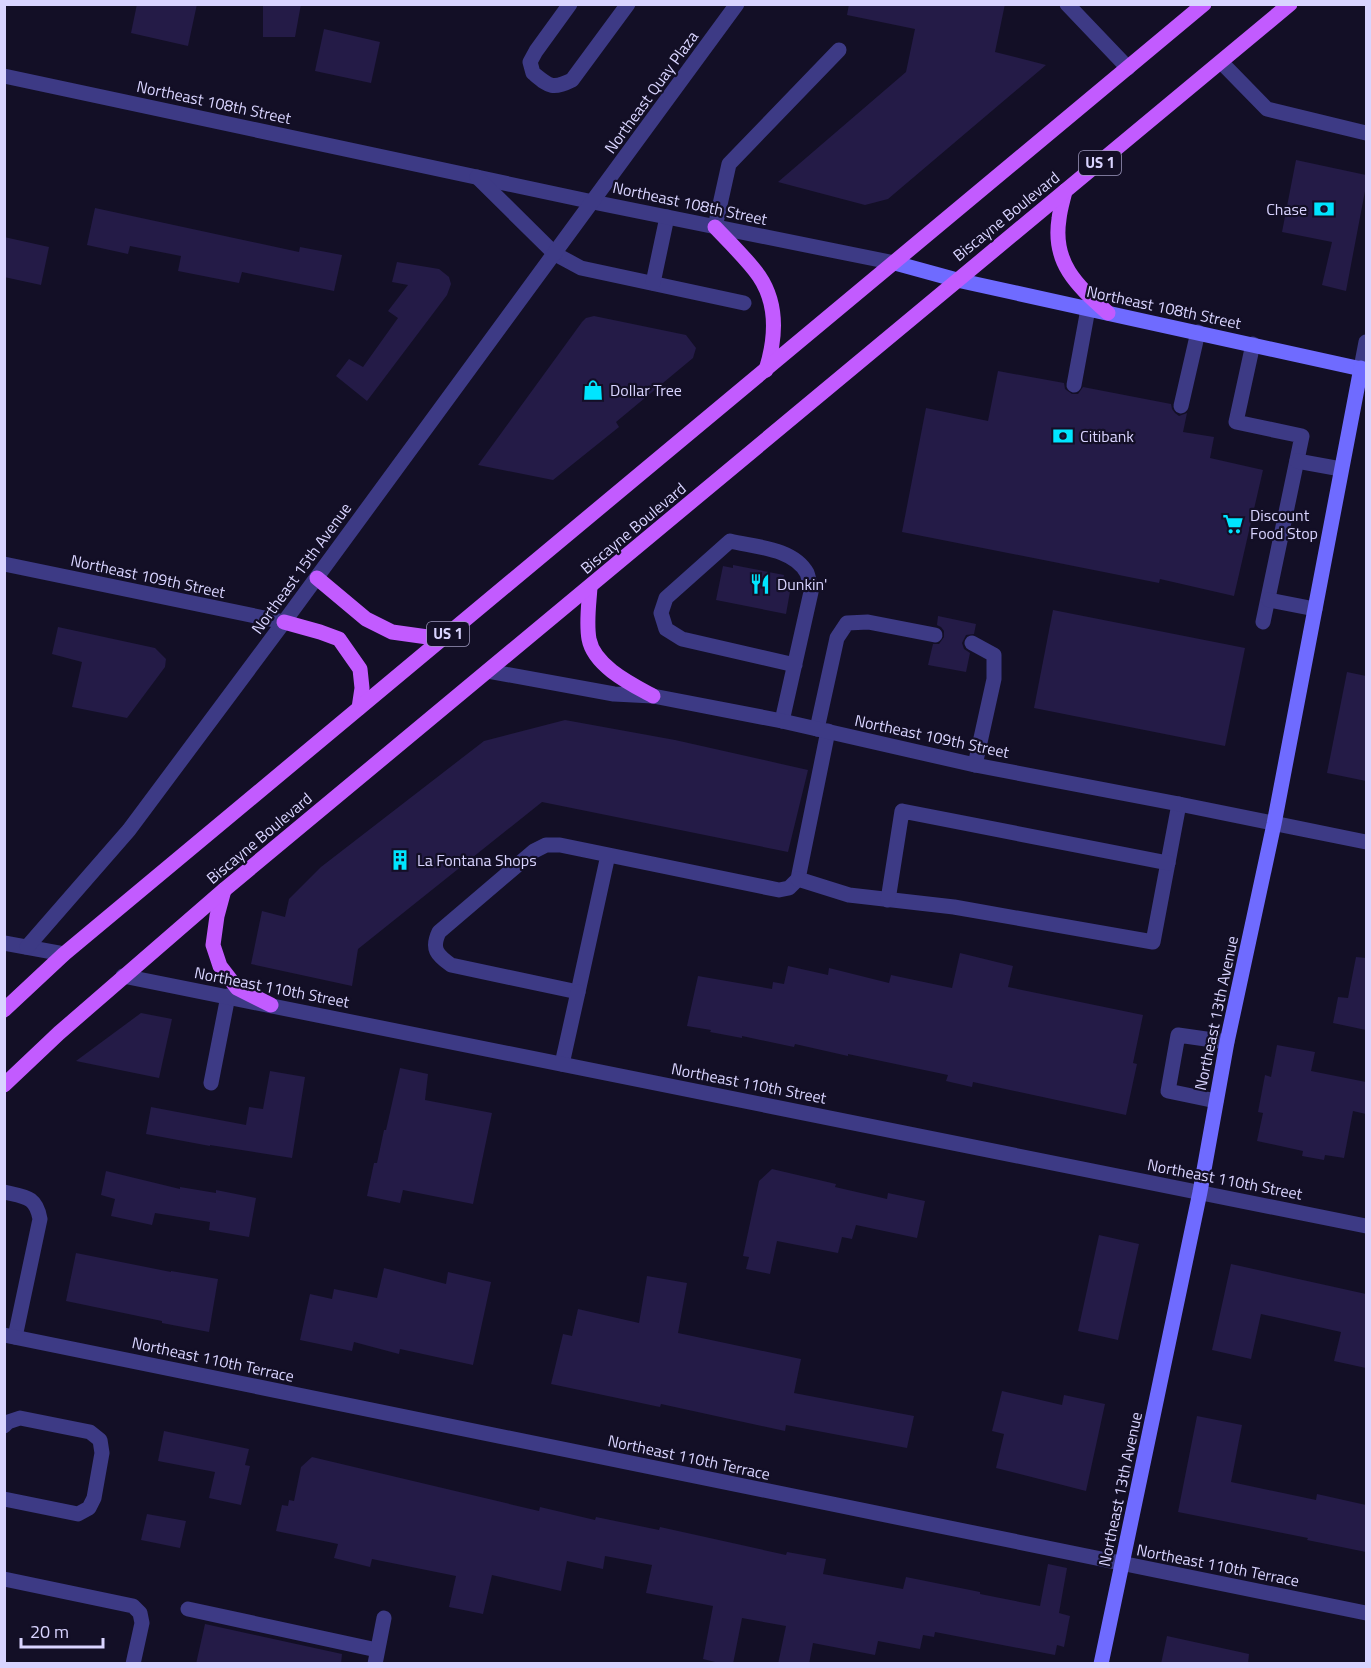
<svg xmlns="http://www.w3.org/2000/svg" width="1371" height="1668" font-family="'Titillium Web',sans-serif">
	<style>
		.building { fill: #241b47 }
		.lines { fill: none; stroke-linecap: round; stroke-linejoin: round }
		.lane { stroke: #3d3a85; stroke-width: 15 }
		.street { stroke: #3d3a85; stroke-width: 15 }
		.secondary { stroke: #6f6bff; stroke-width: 15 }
		.primary { stroke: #c25bff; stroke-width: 15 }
		.labels { text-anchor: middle; stroke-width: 4.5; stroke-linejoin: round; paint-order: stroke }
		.shield { fill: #130f26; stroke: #9e99be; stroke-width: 1.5 }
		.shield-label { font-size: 15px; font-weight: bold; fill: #d9d4ff }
		.street-label { font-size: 16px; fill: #d9d4ff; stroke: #130f26 }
		.poi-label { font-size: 16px; fill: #d9d4ff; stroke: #130f26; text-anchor: start }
	</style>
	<rect width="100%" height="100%" fill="#130f26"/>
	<g class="building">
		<polygon points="137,4 197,4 188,46 131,33"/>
		<polygon points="263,4 301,4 295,37 263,37"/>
		<polygon points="849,4 1005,4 995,52 1046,65 888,199 865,205 778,182 906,72 915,29 847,15"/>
		<polygon points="324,29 380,42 371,83 315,71"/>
		<polygon points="1296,160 1366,175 1366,186 1346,291 1322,285 1332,242 1282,232"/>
		<polygon points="95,208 299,252 300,247 342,255 334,291 242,272 239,283 178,271 181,256 130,246 128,254 87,245"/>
		<polygon points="4,237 49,247 41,285 4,277"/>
		<polygon points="397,262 439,269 449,277 451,284 447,295 367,401 336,376 349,359 363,367 398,318 388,311 408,285 392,282"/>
		<polygon points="594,316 686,335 696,348 693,358 616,422 619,427 553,480 478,465 582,322 586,318"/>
		<polygon points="998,371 1064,383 1065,389 1072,394 1078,394 1083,387 1171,404 1172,409 1175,413 1179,416 1187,413 1183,432 1214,437 1210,458 1263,470 1234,596 1160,579 1159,583 902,532 926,408 988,421"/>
		<polygon points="733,565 784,575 782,585 791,586 786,614 716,600 723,566 733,568"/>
		<polygon points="1053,610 1245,648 1225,746 1034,708"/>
		<polygon points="938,616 976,624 974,634 966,635 962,643 964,649 970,653 966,672 928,665 933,644 939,644 944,637 944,631 941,627 937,625"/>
		<polygon points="58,627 155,648 166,659 165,667 127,718 72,707 82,662 52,654"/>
		<polygon points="1347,672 1366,676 1366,781 1327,773"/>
		<polygon points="565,720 675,740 808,770 788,852 542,802 358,949 352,986 251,964 262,911 285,917 289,899 321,867 484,741"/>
		<polygon points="960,953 1013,966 1008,987 1143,1015 1133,1063 1137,1064 1126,1115 973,1082 972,1087 946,1081 948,1075 848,1054 848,1056 795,1044 794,1047 742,1036 742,1038 710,1032 711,1030 687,1026 698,976 772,989 773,982 784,984 788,966 828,975 829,968 889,983 891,975 952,988"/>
		<polygon points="1356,957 1366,958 1366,1030 1333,1023 1338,997 1348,998"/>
		<polygon points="141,1013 172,1019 159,1078 76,1061"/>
		<polygon points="1277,1045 1315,1052 1311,1071 1366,1082 1366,1114 1353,1111 1344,1158 1325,1155 1324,1160 1302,1156 1303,1151 1257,1141 1263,1113 1258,1112 1265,1075 1271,1077"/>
		<polygon points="400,1068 428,1074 425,1100 492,1113 473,1204 403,1190 400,1203 367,1196 374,1163 377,1163 384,1130 386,1130"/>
		<polygon points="270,1071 305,1077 292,1158 210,1145 210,1146 146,1134 151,1107 246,1125 249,1107 263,1109"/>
		<polygon points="772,1169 836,1184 835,1187 887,1199 888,1193 925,1201 917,1238 856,1225 852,1239 842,1237 838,1253 777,1241 770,1274 746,1269 749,1257 743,1256 759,1181"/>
		<polygon points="106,1171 180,1189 180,1187 216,1193 216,1190 256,1198 249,1237 209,1230 210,1222 155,1213 152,1225 111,1216 115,1199 101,1195"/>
		<polygon points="1099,1235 1139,1244 1118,1340 1078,1331"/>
		<polygon points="76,1253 171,1272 171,1271 218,1279 209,1332 162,1323 162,1321 66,1301"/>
		<polygon points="1231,1264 1366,1294 1366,1368 1334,1361 1341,1332 1261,1314 1251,1359 1212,1350"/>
		<polygon points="384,1268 446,1284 448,1272 491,1282 473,1365 400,1349 399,1354 354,1342 352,1351 300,1340 310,1294 332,1299 334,1289 377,1298"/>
		<polygon points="647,1276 687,1283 678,1333 801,1359 794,1393 914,1416 907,1448 786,1425 785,1431 661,1404 660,1407 551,1384 563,1334 572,1336 578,1309 639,1323"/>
		<polygon points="1002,1391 1062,1405 1064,1395 1105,1404 1086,1491 996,1468 1004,1434 992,1431"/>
		<polygon points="1197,1416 1242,1425 1231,1482 1316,1500 1317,1494 1366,1505 1366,1552 1307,1540 1308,1538 1178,1512"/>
		<polygon points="164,1431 249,1449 245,1465 250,1466 241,1505 209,1498 215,1472 158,1461"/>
		<polygon points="312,1457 539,1511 540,1507 595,1520 596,1517 659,1530 660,1527 786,1555 787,1552 826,1559 823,1574 903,1589 906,1577 980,1592 980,1594 1040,1606 1048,1564 1067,1568 1059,1613 1070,1616 1064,1647 1057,1645 1055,1655 935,1632 934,1637 923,1635 920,1649 878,1641 875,1655 813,1643 809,1664 778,1664 786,1626 742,1618 733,1664 723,1664 703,1659 713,1606 646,1593 652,1565 605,1556 603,1569 567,1561 561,1591 492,1575 483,1614 449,1607 456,1576 372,1559 370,1567 334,1558 338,1544 276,1531 282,1505 288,1506 289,1500 294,1501 301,1467"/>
		<polygon points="147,1514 186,1521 180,1548 141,1540"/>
		<polygon points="205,1624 342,1654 341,1664 196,1664"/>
		<polygon points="1167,1636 1249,1654 1248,1664 1161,1664"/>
	</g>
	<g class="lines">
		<g class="lane">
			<path d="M570,4L536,51L530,62L533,73C549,86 552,90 572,80L628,4"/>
			<polyline points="1067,4 1128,68"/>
			<polyline points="1221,62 1267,109 1366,133"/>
			<polyline points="715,227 729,164 839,50"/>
			<polyline points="555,254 581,268 744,303"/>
			<polyline points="653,283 667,217"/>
			<polyline points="1253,344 1236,422 1302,436 1263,622"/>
			<polyline points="1361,368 1366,342"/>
			<polyline points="1074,385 1088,309"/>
			<polyline points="1181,406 1198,332"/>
			<polyline points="1297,461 1341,469"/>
			<polyline points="1269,600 1315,609"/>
			<polyline points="972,643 994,655 994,679 975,765"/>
			<path d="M782,721L811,592C810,586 809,578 807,573C793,548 755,547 730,541L666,598L661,613L666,629L682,639L795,665"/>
			<polyline points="817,729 837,638 847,623 868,622 935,635"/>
			<path d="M608,855L578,992L451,965C437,955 431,949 439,932L534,851L546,845H560L779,890L789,888L798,879L828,731"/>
			<polyline points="798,879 849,895 954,907 1153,942 1179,804"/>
			<polyline points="888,900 902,811 1168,863"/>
			<polyline points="562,1064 578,992"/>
			<polyline points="211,1083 228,996"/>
			<polyline points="1216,1101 1168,1091 1178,1035 1227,1042"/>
			<path d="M4,1192C25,1197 36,1196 40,1219L15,1337"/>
			<polyline points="4,1426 8,1422 20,1418 90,1432 100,1440 102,1453 94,1498 89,1508 78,1514 4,1499"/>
			<polyline points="4,1579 133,1606 140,1613 142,1623 133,1664"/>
			<polyline points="188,1609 377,1650"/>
		</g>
		<g class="street">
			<polyline points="4,76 593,202 895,263"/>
			<polyline points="477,177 555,254"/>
			<polyline points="4,564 284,622"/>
			<polyline points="488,671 614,694 653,696 782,721 975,765 1179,804 1366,842"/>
			<polyline points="4,943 64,954"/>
			<polyline points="27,947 129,830 284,622 737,4"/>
			<polyline points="123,976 1366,1226"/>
			<polyline points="4,1335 1366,1613"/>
			<polyline points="375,1664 384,1618"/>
		</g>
		<g class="secondary">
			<polyline points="895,263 957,280 1366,370"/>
			<polyline points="1101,1664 1200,1192 1227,1042 1274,824 1361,368"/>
		</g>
		<g class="primary">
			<path d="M1065,191C1063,200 1060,209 1059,219C1052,264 1078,286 1108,313"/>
			<path d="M715,227C728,241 748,260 759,276C778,304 776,338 766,370"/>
			<polyline points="317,578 366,619 392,632 442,639"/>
			<path d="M590,587C589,604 586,622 589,639C594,666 631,684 653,696"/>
			<polyline points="284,622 320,632 339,639 360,669 362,688 359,708"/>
			<polyline points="224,890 217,916 213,945 220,966 237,988 271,1005"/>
			<polyline points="4,1010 64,954 1204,4"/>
			<polyline points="4,1085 59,1033 224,890 1290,4"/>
		</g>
	</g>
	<defs>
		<g id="bank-bare" transform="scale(1.62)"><path d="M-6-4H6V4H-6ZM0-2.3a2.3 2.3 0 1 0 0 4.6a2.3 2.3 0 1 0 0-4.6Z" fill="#00e5ff" stroke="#130f26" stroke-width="2.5" paint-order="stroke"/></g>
		<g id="shop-bare" transform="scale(1.62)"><path d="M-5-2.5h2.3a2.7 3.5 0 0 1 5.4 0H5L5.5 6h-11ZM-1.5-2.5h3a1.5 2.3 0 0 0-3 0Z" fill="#00e5ff" stroke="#130f26" stroke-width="2.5" paint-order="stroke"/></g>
		<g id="supermarket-bare" transform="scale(1.62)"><path d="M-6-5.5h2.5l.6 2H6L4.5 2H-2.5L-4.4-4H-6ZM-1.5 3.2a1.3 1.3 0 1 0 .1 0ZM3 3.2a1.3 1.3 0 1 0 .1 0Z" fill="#00e5ff" stroke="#130f26" stroke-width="2.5" paint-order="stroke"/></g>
		<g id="restaurant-bare" transform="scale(1.62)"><path d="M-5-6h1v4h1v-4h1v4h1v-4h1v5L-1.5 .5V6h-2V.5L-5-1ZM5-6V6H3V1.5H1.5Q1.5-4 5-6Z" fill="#00e5ff" stroke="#130f26" stroke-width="2.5" paint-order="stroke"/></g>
		<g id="building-bare" transform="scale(1.62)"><path d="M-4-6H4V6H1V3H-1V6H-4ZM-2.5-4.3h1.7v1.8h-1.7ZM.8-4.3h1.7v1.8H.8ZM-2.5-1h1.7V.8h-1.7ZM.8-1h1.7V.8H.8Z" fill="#00e5ff" stroke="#130f26" stroke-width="2.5" paint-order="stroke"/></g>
	</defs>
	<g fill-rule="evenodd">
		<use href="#bank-bare" x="1324" y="209"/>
		<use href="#shop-bare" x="593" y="390"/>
		<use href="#bank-bare" x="1063" y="436"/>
		<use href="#supermarket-bare" x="1233" y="524"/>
		<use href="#restaurant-bare" x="760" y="584"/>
		<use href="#building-bare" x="400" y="860"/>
	</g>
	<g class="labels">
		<g class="shield">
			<rect x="1079" y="151" width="42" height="24" rx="4.5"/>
			<rect x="427" y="622" width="42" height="24" rx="4.5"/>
		</g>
		<g class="shield-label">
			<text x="1100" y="168">US 1</text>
			<text x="448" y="639">US 1</text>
		</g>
		<g class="street-label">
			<text transform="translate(651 92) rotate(-54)" y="6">Northeast Quay Plaza</text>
			<text transform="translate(214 102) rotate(12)" y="6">Northeast 108th Street</text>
			<text transform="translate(690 203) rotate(12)" y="6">Northeast 108th Street</text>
			<text transform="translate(1006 216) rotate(-39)" y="6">Biscayne Boulevard</text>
			<text transform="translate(1164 307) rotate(12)" y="6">Northeast 108th Street</text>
			<text transform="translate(633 528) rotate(-40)" y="6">Biscayne Boulevard</text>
			<text transform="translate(301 568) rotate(-54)" y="6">Northeast 15th Avenue</text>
			<text transform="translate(148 576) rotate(12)" y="6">Northeast 109th Street</text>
			<text transform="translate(932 736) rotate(12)" y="6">Northeast 109th Street</text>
			<text transform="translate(259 838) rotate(-40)" y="6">Biscayne Boulevard</text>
			<text transform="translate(272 987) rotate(11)" y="6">Northeast 110th Street</text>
			<text transform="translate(1216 1013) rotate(-78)" y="6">Northeast 13th Avenue</text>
			<text transform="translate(749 1083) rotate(11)" y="6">Northeast 110th Street</text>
			<text transform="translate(1225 1179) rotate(11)" y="6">Northeast 110th Street</text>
			<text transform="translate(213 1359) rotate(12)" y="6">Northeast 110th Terrace</text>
			<text transform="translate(689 1457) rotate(12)" y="6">Northeast 110th Terrace</text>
			<text transform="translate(1120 1489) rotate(-78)" y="6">Northeast 13th Avenue</text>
			<text transform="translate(1218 1565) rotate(11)" y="6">Northeast 110th Terrace</text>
		</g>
		<g class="poi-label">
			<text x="1307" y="215" text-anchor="end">Chase</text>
			<text x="610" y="396">Dollar Tree</text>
			<text x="1080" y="442">Citibank</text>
			<text x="1250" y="521">Discount<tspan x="1250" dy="18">Food Stop</tspan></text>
			<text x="777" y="590">Dunkin'</text>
			<text x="417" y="866">La Fontana Shops</text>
		</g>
	</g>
	<rect width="1371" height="1668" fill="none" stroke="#d9d4ff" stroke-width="12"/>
	<path d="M21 1638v9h82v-9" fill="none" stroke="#d9d4ff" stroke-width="3"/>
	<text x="30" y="1638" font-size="18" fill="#d9d4ff" stroke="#130f26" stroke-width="4.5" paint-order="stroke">20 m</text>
</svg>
